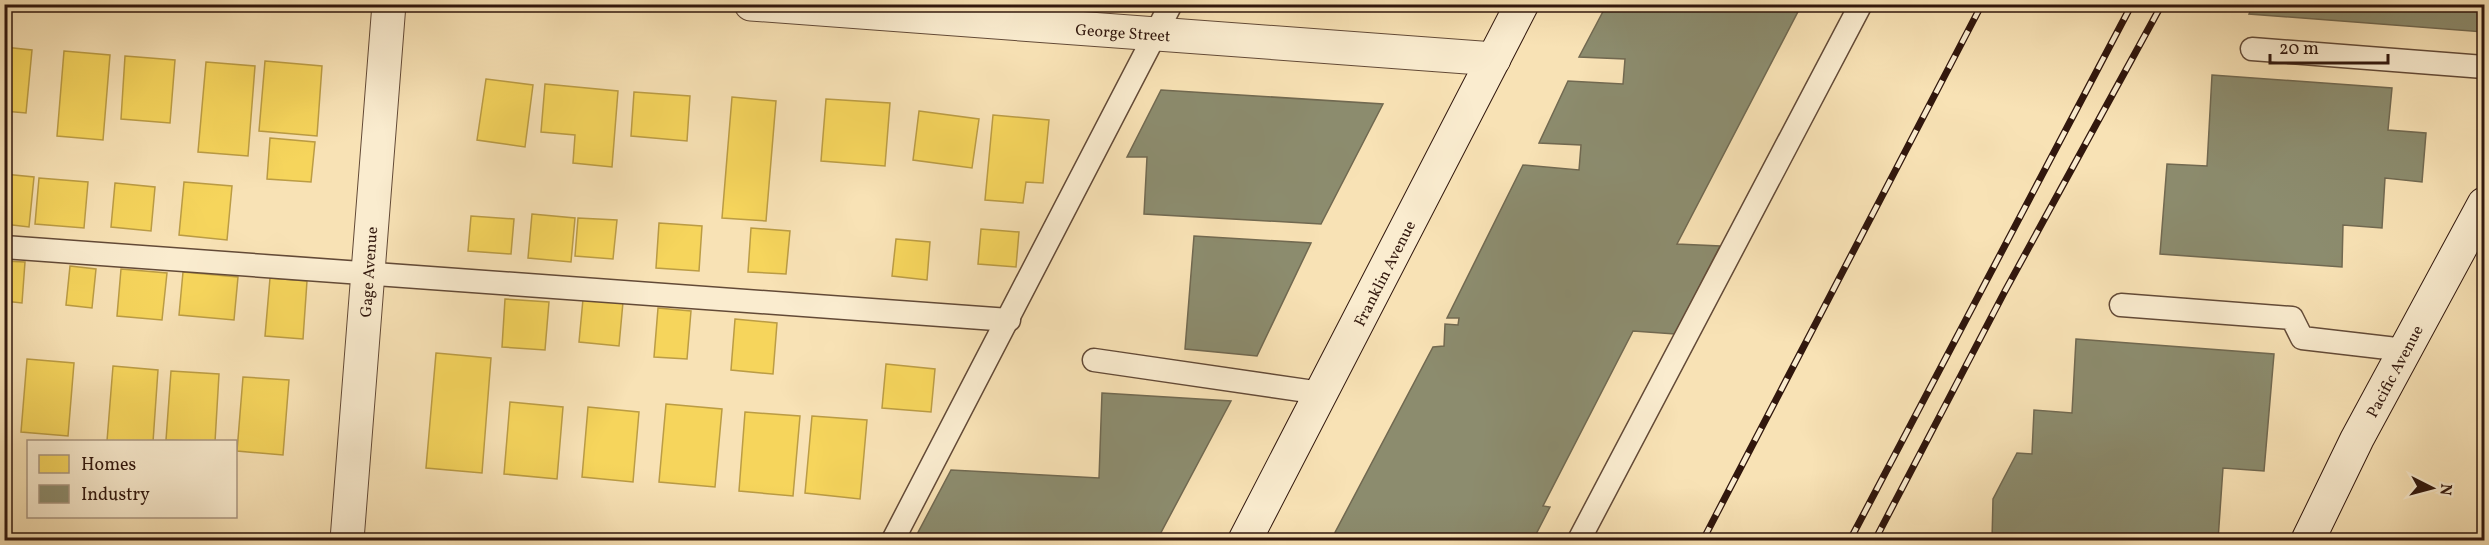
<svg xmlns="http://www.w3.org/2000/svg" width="2489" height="545" font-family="Vollkorn,serif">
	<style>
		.homes { fill: #f6d55c; stroke: #bb9c44; stroke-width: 1.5 }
		.industry { fill: #8c8c6e; stroke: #716951; stroke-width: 1.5 }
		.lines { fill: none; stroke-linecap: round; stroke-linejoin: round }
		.lane-casing { stroke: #634a37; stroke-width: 25 }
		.street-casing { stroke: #634a37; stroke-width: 35 }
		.secondary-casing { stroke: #31170d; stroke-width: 35 }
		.lane { stroke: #faeccf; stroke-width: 22 }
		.street { stroke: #faeccf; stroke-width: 33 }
		.secondary { stroke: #faeccf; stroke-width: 33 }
		.rail-casing { stroke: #31170d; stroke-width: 7 }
		.rail { stroke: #faeccf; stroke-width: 4.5; stroke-dasharray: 14; stroke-linecap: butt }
		.labels { text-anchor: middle; stroke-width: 6; stroke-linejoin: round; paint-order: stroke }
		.street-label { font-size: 16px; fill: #31170d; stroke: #faeccf }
	</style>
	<rect width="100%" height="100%" fill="#f8e2b5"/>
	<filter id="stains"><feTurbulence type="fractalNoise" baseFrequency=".00333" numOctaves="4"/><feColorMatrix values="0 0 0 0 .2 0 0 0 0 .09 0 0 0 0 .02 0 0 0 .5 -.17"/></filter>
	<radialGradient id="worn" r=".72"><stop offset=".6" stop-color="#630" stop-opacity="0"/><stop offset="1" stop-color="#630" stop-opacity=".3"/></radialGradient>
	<g class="homes">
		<polygon points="4,47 32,50 26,113 4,111"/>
		<polygon points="64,51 110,55 103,140 57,136"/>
		<polygon points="125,56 175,60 170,123 121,119"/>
		<polygon points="265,61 322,66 317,136 259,131"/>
		<polygon points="206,62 255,66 248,156 198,152"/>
		<polygon points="486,79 533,85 525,147 477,140"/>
		<polygon points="545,84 618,91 612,167 573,163 575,135 541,132"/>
		<polygon points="634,92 690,96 687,141 631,136"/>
		<polygon points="732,97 776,101 766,221 722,218"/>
		<polygon points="826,99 890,103 885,166 821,161"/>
		<polygon points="919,111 979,119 972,168 913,160"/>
		<polygon points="993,115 1049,120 1043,183 1026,182 1023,203 985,200"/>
		<polygon points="270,138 315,142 311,182 267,179"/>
		<polygon points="4,174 34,177 29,227 4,224"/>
		<polygon points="39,178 88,182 84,228 35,224"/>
		<polygon points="184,182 232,186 227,240 179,235"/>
		<polygon points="115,183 155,187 151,231 111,227"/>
		<polygon points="532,214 575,218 571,262 528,258"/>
		<polygon points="471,216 514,219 511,254 468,251"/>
		<polygon points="578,218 617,220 613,259 575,256"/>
		<polygon points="659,223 702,226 699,271 656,268"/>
		<polygon points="751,228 790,231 786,274 748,272"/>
		<polygon points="981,229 1019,232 1016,267 978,264"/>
		<polygon points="896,239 930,242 927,280 892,276"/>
		<polygon points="4,261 25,262 22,303 4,301"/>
		<polygon points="70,266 96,269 92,308 66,305"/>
		<polygon points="121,269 167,273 162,320 117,316"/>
		<polygon points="183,272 238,277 234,320 179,315"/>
		<polygon points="270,278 307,281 303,339 265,336"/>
		<polygon points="505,299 549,302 545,350 502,347"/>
		<polygon points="583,299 623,302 619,346 579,342"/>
		<polygon points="658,308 691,311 687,359 654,357"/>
		<polygon points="735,319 777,323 773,374 731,370"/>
		<polygon points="436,353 491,358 482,473 426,468"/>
		<polygon points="27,359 74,363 68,436 21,432"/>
		<polygon points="886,364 935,369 931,412 882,408"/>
		<polygon points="113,366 158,370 153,442 107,441"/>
		<polygon points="171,371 219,374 215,442 166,440"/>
		<polygon points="243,377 289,380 283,455 237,451"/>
		<polygon points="510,402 563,407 557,479 504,474"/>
		<polygon points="666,404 722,409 715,487 659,482"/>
		<polygon points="588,407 639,412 633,482 582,477"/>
		<polygon points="745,412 800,416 793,496 739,491"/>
		<polygon points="812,416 867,420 860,499 805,493"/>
	</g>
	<g class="industry">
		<polygon points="1607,4 1802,4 1677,244 1720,246 1675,334 1633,331 1543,506 1550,507 1533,540 1331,540 1433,347 1444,346 1445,324 1458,325 1459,318 1447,318 1523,165 1579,170 1581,145 1539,143 1568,81 1623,84 1625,59 1579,57"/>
		<polygon points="2253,4 2484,4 2484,32 2249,14"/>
		<polygon points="2212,75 2392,88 2388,130 2426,133 2422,182 2385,178 2382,228 2343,225 2342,267 2160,254 2167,164 2207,166"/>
		<polygon points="1161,90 1383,104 1321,224 1144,214 1147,157 1127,157"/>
		<polygon points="1194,236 1311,243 1257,356 1185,349"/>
		<polygon points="2076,339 2274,354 2264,471 2223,468 2218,540 1992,540 1993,499 2017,453 2032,454 2034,410 2072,413"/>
		<polygon points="1102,393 1231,401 1157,540 914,540 951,470 1099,478"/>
	</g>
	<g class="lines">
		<g class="lane-casing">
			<g id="lane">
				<polyline points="2252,49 2484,67"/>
				<polyline points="4,247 1009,320"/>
				<polyline points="2121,305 2292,318 2302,338 2405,350"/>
				<polyline points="1094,360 1321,393"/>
				<polyline points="893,540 1171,4"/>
				<polyline points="1579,540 1861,4"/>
			</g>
		</g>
		<g class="street-casing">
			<g id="street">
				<polyline points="751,4 1494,59"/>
				<polyline points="347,540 389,4"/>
			</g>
		</g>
		<g class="secondary-casing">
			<g id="secondary">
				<polyline points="1245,540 1522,4"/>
				<polyline points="2308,540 2357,439 2484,204"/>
			</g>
		</g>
		<use href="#lane" class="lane"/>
		<use href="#street" class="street"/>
		<use href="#secondary" class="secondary"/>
		<g class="rail-casing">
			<g id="rail">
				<polyline points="1703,540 1982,4"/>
				<polyline points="1850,540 2132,4"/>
				<polyline points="1875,540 2005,291 2162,4"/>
			</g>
		</g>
		<use href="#rail" class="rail"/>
	</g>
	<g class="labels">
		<g class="street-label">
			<text transform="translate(1123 32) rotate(4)" y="6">George Street</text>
			<text transform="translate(368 272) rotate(-86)" y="6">Gage Avenue</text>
			<text transform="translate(1384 273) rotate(-63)" y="6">Franklin Avenue</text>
			<text transform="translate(2394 371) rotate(-62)" y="6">Pacific Avenue</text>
		</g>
	</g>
	<rect width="2489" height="545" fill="none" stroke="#f8e2b5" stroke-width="24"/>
	<rect x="6" y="6" width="2477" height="533" fill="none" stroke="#31170d" stroke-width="3"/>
	<rect x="12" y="12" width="2465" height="521" fill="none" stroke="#31170d" stroke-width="1.5"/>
	<rect x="27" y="440" width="210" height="78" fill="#faeccf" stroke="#aa9781" stroke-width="1.5"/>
	<rect x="39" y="455" width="30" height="18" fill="#f6d55c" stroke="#aa9781" stroke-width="1.5"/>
	<text x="81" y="470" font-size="18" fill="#31170d">Homes</text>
	<rect x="39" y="485" width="30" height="18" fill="#8c8c6e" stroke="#aa9781" stroke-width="1.5"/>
	<text x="81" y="500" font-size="18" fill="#31170d">Industry</text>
	<g transform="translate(2432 488) rotate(96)" stroke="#faeccf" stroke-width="4.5" paint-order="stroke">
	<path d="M0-4.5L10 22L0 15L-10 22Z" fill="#31170d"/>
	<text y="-9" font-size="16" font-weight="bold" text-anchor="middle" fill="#31170d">N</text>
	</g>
	<path d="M2270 54v9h118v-9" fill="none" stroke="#31170d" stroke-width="3"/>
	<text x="2279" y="54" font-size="18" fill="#31170d" stroke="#faeccf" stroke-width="4.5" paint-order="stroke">20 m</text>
	<rect width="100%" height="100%" filter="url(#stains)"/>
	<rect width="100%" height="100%" fill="url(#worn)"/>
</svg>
